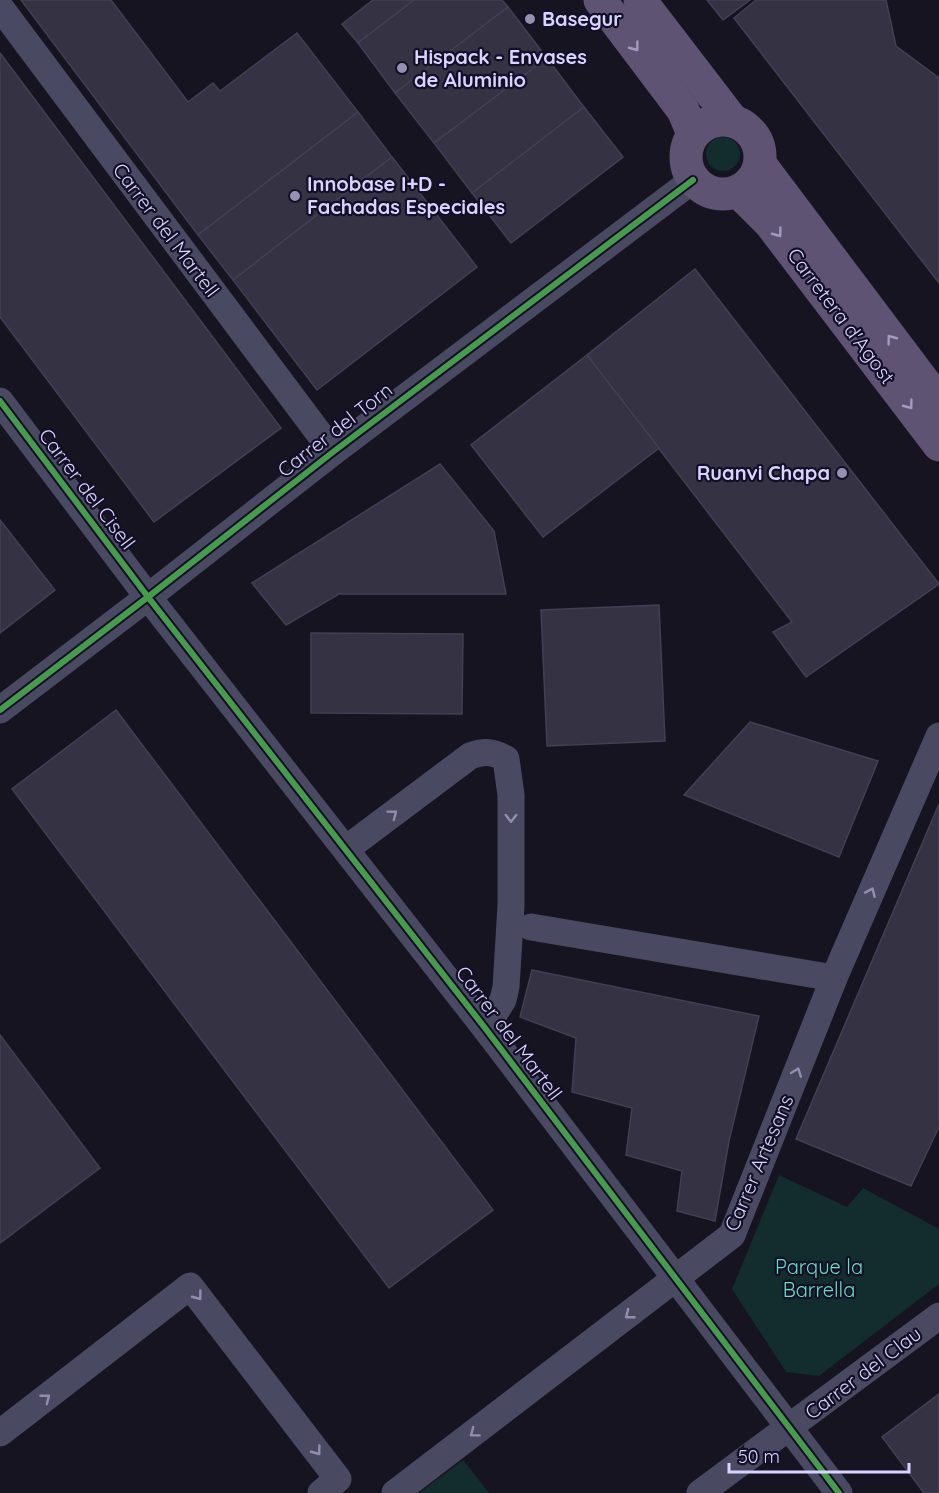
<svg xmlns="http://www.w3.org/2000/svg" width="939" height="1493" font-family="Quicksand,sans-serif">
	<style>
		.green { fill: #132c2d }
		.building { fill: #343243; stroke: #433f54; stroke-width: 1.5 }
		.lines { fill: none; stroke-linecap: round; stroke-linejoin: round }
		.minor { stroke: #4a4962; stroke-width: 27 }
		.major { stroke: #5e5373; stroke-width: 33 }
		.cycleway-casing { stroke: #130f26; stroke-width: 10 }
		.cycleway { stroke: #469c4c; stroke-width: 6 }
		.oneway { stroke: #a29ac0 }
		.oneway2 { stroke: #928eb0 }
		.poi-dot { fill: #9591b1; stroke: #130f26; stroke-width: 2 }
		.labels { text-anchor: middle; stroke-width: 4.5; stroke-linejoin: round; paint-order: stroke }
		.poi-label { font-size: 20px; font-weight: bold; fill: #d9d4ff; stroke: #130f26; text-anchor: start }
		.street-label { font-size: 20px; fill: #d9d4ff; stroke: #130f26 }
		.park-label { font-size: 20px; fill: #5fe0c0; stroke: #130f26 }
	</style>
	<rect width="100%" height="100%" fill="#161421"/>
	<g class="green">
		<circle cx="723" cy="154" r="17"/>
		<polygon points="779,1175 847,1207 863,1188 939,1229 939,1284 819,1376 786,1372 732,1289"/>
		<polygon points="463,1460 489,1493 419,1493"/>
	</g>
	<g class="building">
		<polygon points="21,0 111,0 188,102 213,83 220,91 297,33 358,112 198,235"/>
		<polygon points="373,0 414,0 358,43 342,24"/>
		<polygon points="414,0 502,0 508,7 395,93 358,43"/>
		<polygon points="707,0 750,0 723,20"/>
		<polygon points="756,0 886,0 896,46 939,78 939,283 734,18"/>
		<polygon points="508,7 547,58 434,143 395,93"/>
		<polygon points="0,53 281,428 154,522 0,317"/>
		<polygon points="547,58 584,107 472,193 434,143"/>
		<polygon points="584,107 623,157 511,243 472,193"/>
		<polygon points="358,112 392,157 233,280 198,235"/>
		<polygon points="392,157 477,267 317,390 233,280"/>
		<polygon points="695,269 939,584 806,677 773,632 792,622 587,355"/>
		<polygon points="587,355 659,448 543,537 471,445"/>
		<polygon points="440,464 494,531 506,594 339,594 286,625 252,583"/>
		<polygon points="0,520 55,590 0,633"/>
		<polygon points="659,605 665,741 547,746 541,610"/>
		<polygon points="311,633 463,634 462,714 311,713"/>
		<polygon points="116,710 493,1210 389,1288 12,789"/>
		<polygon points="750,722 878,761 839,857 684,795"/>
		<polygon points="939,804 939,1127 911,1186 796,1139"/>
		<polygon points="532,970 759,1016 729,1141 715,1221 677,1211 682,1171 626,1155 632,1108 572,1092 576,1038 520,1017"/>
		<polygon points="0,1035 100,1168 0,1243"/>
		<polygon points="939,1394 939,1493 924,1493 882,1437"/>
	</g>
	<g class="lines">
		<g class="minor">
			<polyline points="0,7 333,452"/>
			<polyline points="0,401 148,597 485,1028 839,1493"/>
			<polyline points="0,710 148,597 333,452 693,180"/>
			<path d="M346,849L470,756C484,751 493,751 506,759L511,795V906L506,987L503,1000L485,1028"/>
			<polyline points="531,927 834,978"/>
			<polyline points="0,1433 190,1286 338,1479 321,1493"/>
			<polyline points="395,1493 732,1235 834,978 939,736"/>
			<polyline points="700,1493 939,1316"/>
		</g>
		<g class="major">
			<polyline points="600,0 683,110 693,134"/>
			<polyline points="640,0 732,120"/>
			<circle cx="723" cy="157" r="37"/>
			<polyline points="760,164 939,402"/>
			<polyline points="738,191 770,223 939,445"/>
		</g>
		<g class="cycleway-casing">
			<g id="cycleway">
				<polyline points="0,401 148,597 485,1028 839,1493"/>
				<polyline points="0,710 148,597 333,452 693,180"/>
			</g>
		</g>
		<use href="#cycleway" class="cycleway"/>
	</g>
	<defs><path id="oneway-chevron" d="M-2-3.5L2.5 0L-2 3.5" fill="none" stroke-width="1.6" stroke-linecap="round" stroke-linejoin="round" transform="scale(1.5)"/></defs>
	<g class="oneway">
		<use href="#oneway-chevron" transform="translate(635 47) rotate(53)"/>
		<use href="#oneway-chevron" transform="translate(778 233) rotate(53)"/>
		<use href="#oneway-chevron" transform="translate(891 339) rotate(-127)"/>
		<use href="#oneway-chevron" transform="translate(909 405) rotate(53)"/>
	</g>
	<g class="oneway2">
		<use href="#oneway-chevron" transform="translate(393 814) rotate(-37)"/>
		<use href="#oneway-chevron" transform="translate(511 818) rotate(90)"/>
		<use href="#oneway-chevron" transform="translate(871 892) rotate(-66)"/>
		<use href="#oneway-chevron" transform="translate(797 1072) rotate(-69)"/>
		<use href="#oneway-chevron" transform="translate(198 1296) rotate(53)"/>
		<use href="#oneway-chevron" transform="translate(629 1315) rotate(142)"/>
		<use href="#oneway-chevron" transform="translate(46 1398) rotate(-38)"/>
		<use href="#oneway-chevron" transform="translate(474 1433) rotate(143)"/>
		<use href="#oneway-chevron" transform="translate(317 1451) rotate(53)"/>
	</g>
	<g class="poi-dot">
		<circle cx="530" cy="19" r="6"/>
		<circle cx="402" cy="68" r="6"/>
		<circle cx="295" cy="196" r="6"/>
		<circle cx="842" cy="473" r="6"/>
	</g>
	<g class="labels">
		<g class="poi-label">
			<text x="542" y="26">Basegur</text>
			<text x="414" y="64">Hispack - Envases<tspan x="414" dy="23">de Aluminio</tspan></text>
			<text x="307" y="191">Innobase I+D -<tspan x="307" dy="23">Fachadas Especiales</tspan></text>
			<text x="830" y="480" text-anchor="end">Ruanvi Chapa</text>
		</g>
		<g class="street-label">
			<text transform="translate(166 230) rotate(53)" y="7">Carrer del Martell</text>
			<text transform="translate(841 316) rotate(53)" y="7">Carretera d'Agost</text>
			<text transform="translate(335 430) rotate(-38)" y="7">Carrer del Torn</text>
			<text transform="translate(87 489) rotate(53)" y="7">Carrer del Cisell</text>
			<text transform="translate(509 1033) rotate(53)" y="7">Carrer del Martell</text>
			<text transform="translate(759 1163) rotate(-67)" y="7">Carrer Artesans</text>
			<text transform="translate(863 1373) rotate(-37)" y="7">Carrer del Clau</text>
		</g>
		<g class="park-label">
			<text x="819" y="1274">Parque la<tspan x="819" dy="23">Barrella</tspan></text>
		</g>
	</g>
	<path d="M729 1463v9h180v-9" fill="none" stroke="#d9d4ff" stroke-width="3"/>
	<text x="738" y="1463" font-size="18" fill="#d9d4ff" stroke="#130f26" stroke-width="4.5" paint-order="stroke">50 m</text>
</svg>
